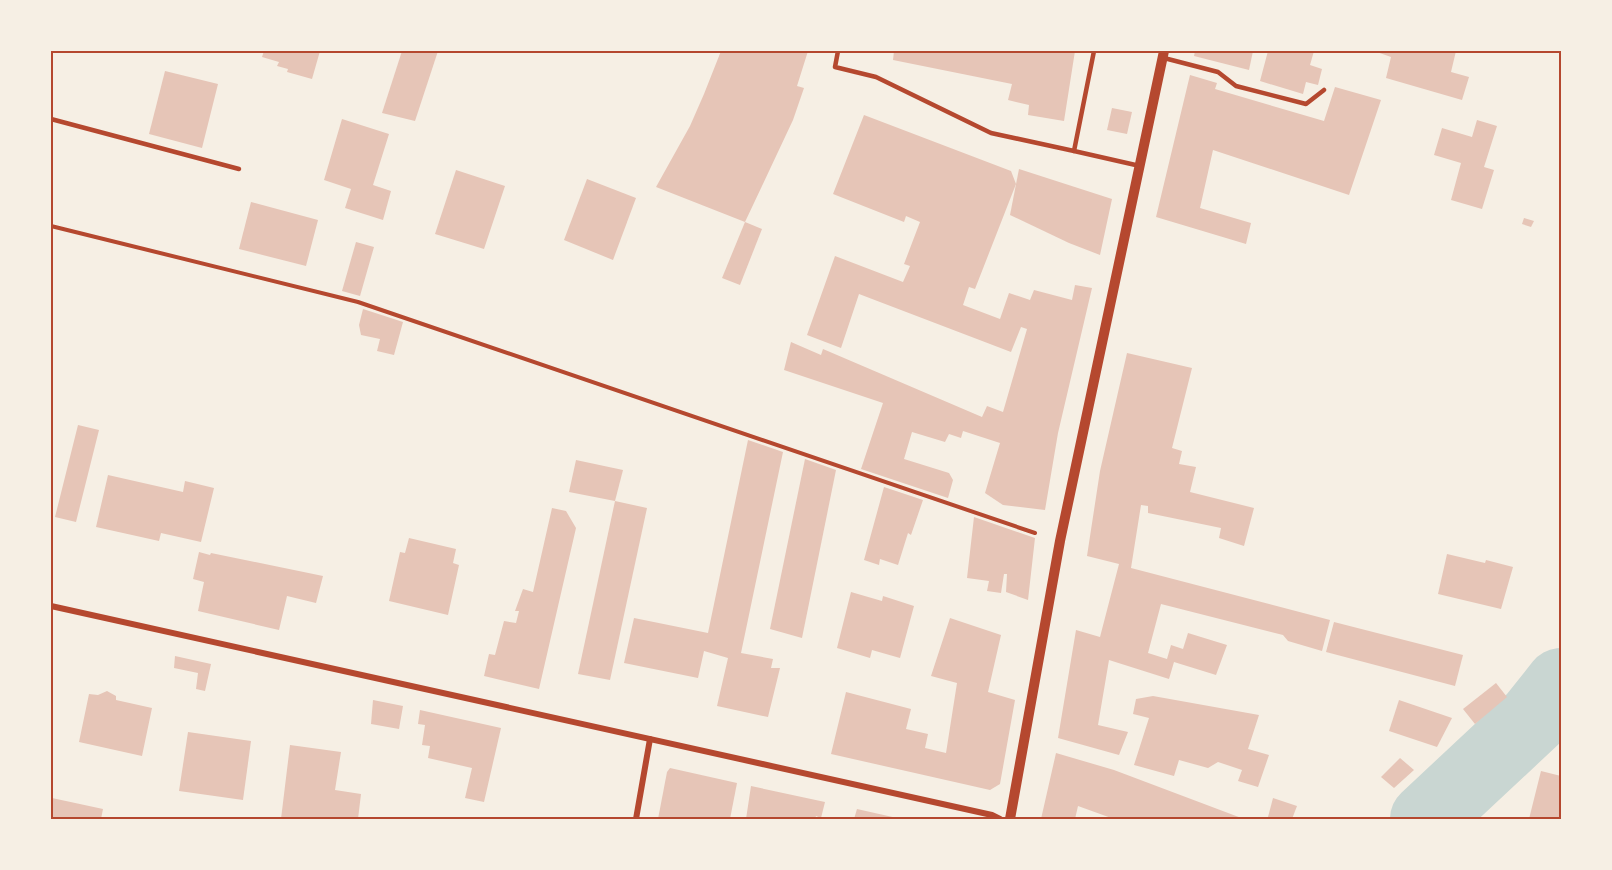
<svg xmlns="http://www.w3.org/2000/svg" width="1612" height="870" font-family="Raleway,sans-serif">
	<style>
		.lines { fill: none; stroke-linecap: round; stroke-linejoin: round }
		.river { stroke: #c9d6d2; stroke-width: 72 }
		.building { fill: #e6c5b7 }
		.path { stroke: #b5482f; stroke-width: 4 }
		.service { stroke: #b5482f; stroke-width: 4.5 }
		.minor { stroke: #b5482f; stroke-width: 6 }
		.tertiary { stroke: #b5482f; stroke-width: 10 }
		.neatline { fill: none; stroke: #b5482f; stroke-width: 2 }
	</style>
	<rect width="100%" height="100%" fill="#f6efe4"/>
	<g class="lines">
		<polyline class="river" points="1426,819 1534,718 1561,684"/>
	</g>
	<g class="building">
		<polygon points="264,51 320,51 312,79 287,72 288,69 277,66 279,62 262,57"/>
		<polygon points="402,51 438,51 415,121 382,113"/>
		<polygon points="721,51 808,51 797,86 804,88 793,120 745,222 656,187 690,126 704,94"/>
		<polygon points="894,51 1075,51 1064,121 1028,115 1029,105 1008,100 1012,84 893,60"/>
		<polygon points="1195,51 1253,51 1249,70 1194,56"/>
		<polygon points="1268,51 1314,51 1310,65 1322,69 1318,85 1306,82 1303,94 1260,81"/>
		<polygon points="1374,51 1456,51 1451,72 1469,77 1462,100 1386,78 1391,57"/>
		<polygon points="165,71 218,84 202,148 149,134"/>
		<polygon points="1190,75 1217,83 1215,89 1324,121 1335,87 1381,100 1349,195 1213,150 1200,208 1251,223 1246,244 1156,217"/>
		<polygon points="1112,108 1132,112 1127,134 1107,130"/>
		<polygon points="864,115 1011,171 1016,184 975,289 969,287 963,305 1000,319 1009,293 1030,300 1034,290 1072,300 1075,285 1092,288 1058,433 1045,510 1003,505 985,493 1000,443 963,431 961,438 949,434 945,442 912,432 904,459 949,473 953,480 948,498 861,469 883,403 784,370 791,342 821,355 823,349 982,417 987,406 1003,412 1027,329 1021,327 1011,352 859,294 841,348 807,335 835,256 903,282 910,266 904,264 920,222 906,216 904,222 833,194"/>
		<polygon points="342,119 389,134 373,185 391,191 383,220 345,208 351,189 324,180"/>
		<polygon points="1477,120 1497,126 1484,167 1494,170 1482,209 1451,200 1461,163 1434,155 1442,128 1472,137"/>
		<polygon points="1019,169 1112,199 1100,255 1069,243 1010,215"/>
		<polygon points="456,170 505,186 484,249 435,234"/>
		<polygon points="587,179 636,198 613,260 564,240"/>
		<polygon points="251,202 318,220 306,266 239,249"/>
		<polygon points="1524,218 1534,221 1531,227 1522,224"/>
		<polygon points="745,222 762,229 740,285 722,278"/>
		<polygon points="356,242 374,247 360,296 342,291"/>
		<polygon points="363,309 403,322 394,355 377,351 380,339 361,335 359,325"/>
		<polygon points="1127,353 1192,368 1172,448 1182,451 1179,464 1196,467 1190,492 1254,508 1244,546 1219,538 1221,528 1148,513 1148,506 1141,505 1131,568 1330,620 1322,651 1288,641 1283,635 1161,604 1148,653 1167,659 1171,645 1183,649 1188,633 1227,645 1216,675 1174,662 1169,679 1109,660 1098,725 1128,732 1119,755 1058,738 1076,630 1100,637 1119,564 1087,556 1100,471"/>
		<polygon points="78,425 99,430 76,522 55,517"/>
		<polygon points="748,440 783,452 741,653 773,659 771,668 780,668 768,717 717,706 728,658 704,651 698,678 624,663 634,618 708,633"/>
		<polygon points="805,459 836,470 802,638 770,629"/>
		<polygon points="576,460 623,470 615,501 569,492"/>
		<polygon points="108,475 183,492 185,481 214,488 201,542 161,533 159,541 96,527"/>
		<polygon points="884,487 923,500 911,535 908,533 898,565 880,559 879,565 864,560"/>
		<polygon points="615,501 647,508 610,680 578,674"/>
		<polygon points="552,508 566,511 576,528 539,689 484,676 489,654 495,655 504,621 516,623 519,611 515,611 523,589 533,592"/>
		<polygon points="974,517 1035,538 1028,600 1006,592 1007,574 1004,574 1001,593 987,591 989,581 967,578"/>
		<polygon points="409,538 456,549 453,563 459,565 448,615 389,601 400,552 405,553"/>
		<polygon points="199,552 210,555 211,553 323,576 316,603 287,596 279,630 198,611 204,582 193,579"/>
		<polygon points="1447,554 1485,563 1486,560 1513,567 1501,609 1438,594"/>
		<polygon points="851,592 882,601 883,596 914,606 900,658 872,650 870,658 837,648"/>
		<polygon points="950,618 1001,635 988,692 1015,700 1000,784 990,790 831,754 846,692 911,709 906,729 928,734 925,748 946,753 957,683 931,676"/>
		<polygon points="1334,622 1463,655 1455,686 1326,652"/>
		<polygon points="175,656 211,664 205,691 196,689 198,673 174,668"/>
		<polygon points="1496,683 1507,697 1475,724 1463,709"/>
		<polygon points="107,691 116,696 116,700 152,708 142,756 79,742 89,694 98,695"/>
		<polygon points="1153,696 1259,715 1248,749 1269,755 1258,787 1238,781 1242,770 1218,762 1208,768 1179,760 1174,776 1134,765 1149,718 1133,714 1136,699"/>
		<polygon points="373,700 403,706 399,729 371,724"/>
		<polygon points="1399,700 1452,718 1437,747 1389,731"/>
		<polygon points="420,710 501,728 484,802 465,798 472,768 428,758 430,746 422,745 425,725 418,724"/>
		<polygon points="188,732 251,741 243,800 179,791"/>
		<polygon points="290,745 341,752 335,790 361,794 358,819 281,819"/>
		<polygon points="1056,753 1114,770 1244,819 1114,819 1078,806 1075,819 1041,819"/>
		<polygon points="1400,758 1414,770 1394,788 1381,777"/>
		<polygon points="670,768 737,783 730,819 658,819 667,772"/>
		<polygon points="1541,771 1561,776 1561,819 1529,819"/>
		<polygon points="751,786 825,802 821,818 816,816 815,819 746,819"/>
		<polygon points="52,798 103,809 101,819 51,819"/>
		<polygon points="1273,798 1297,806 1292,819 1274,819 1268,817"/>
		<polygon points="857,809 897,818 896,819 854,819"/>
	</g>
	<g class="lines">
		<polyline class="path" points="51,226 358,302 1035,533"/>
		<g class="service">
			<polyline points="838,51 835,67 876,77 991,133 1074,151"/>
			<polyline points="1094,51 1074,151 1140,166"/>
			<polyline points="1164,58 1218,72 1236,86 1306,104 1324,90"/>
			<polyline points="51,119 239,169"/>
		</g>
		<g class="minor">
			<polyline points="51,606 992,815 1000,819"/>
			<polyline points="636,819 650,739"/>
		</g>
		<polyline class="tertiary" points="1010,819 1060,541 1164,51"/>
	</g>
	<rect width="1612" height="870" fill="none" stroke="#f6efe4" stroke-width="105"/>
	<rect x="52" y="52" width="1508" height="766" class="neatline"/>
</svg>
